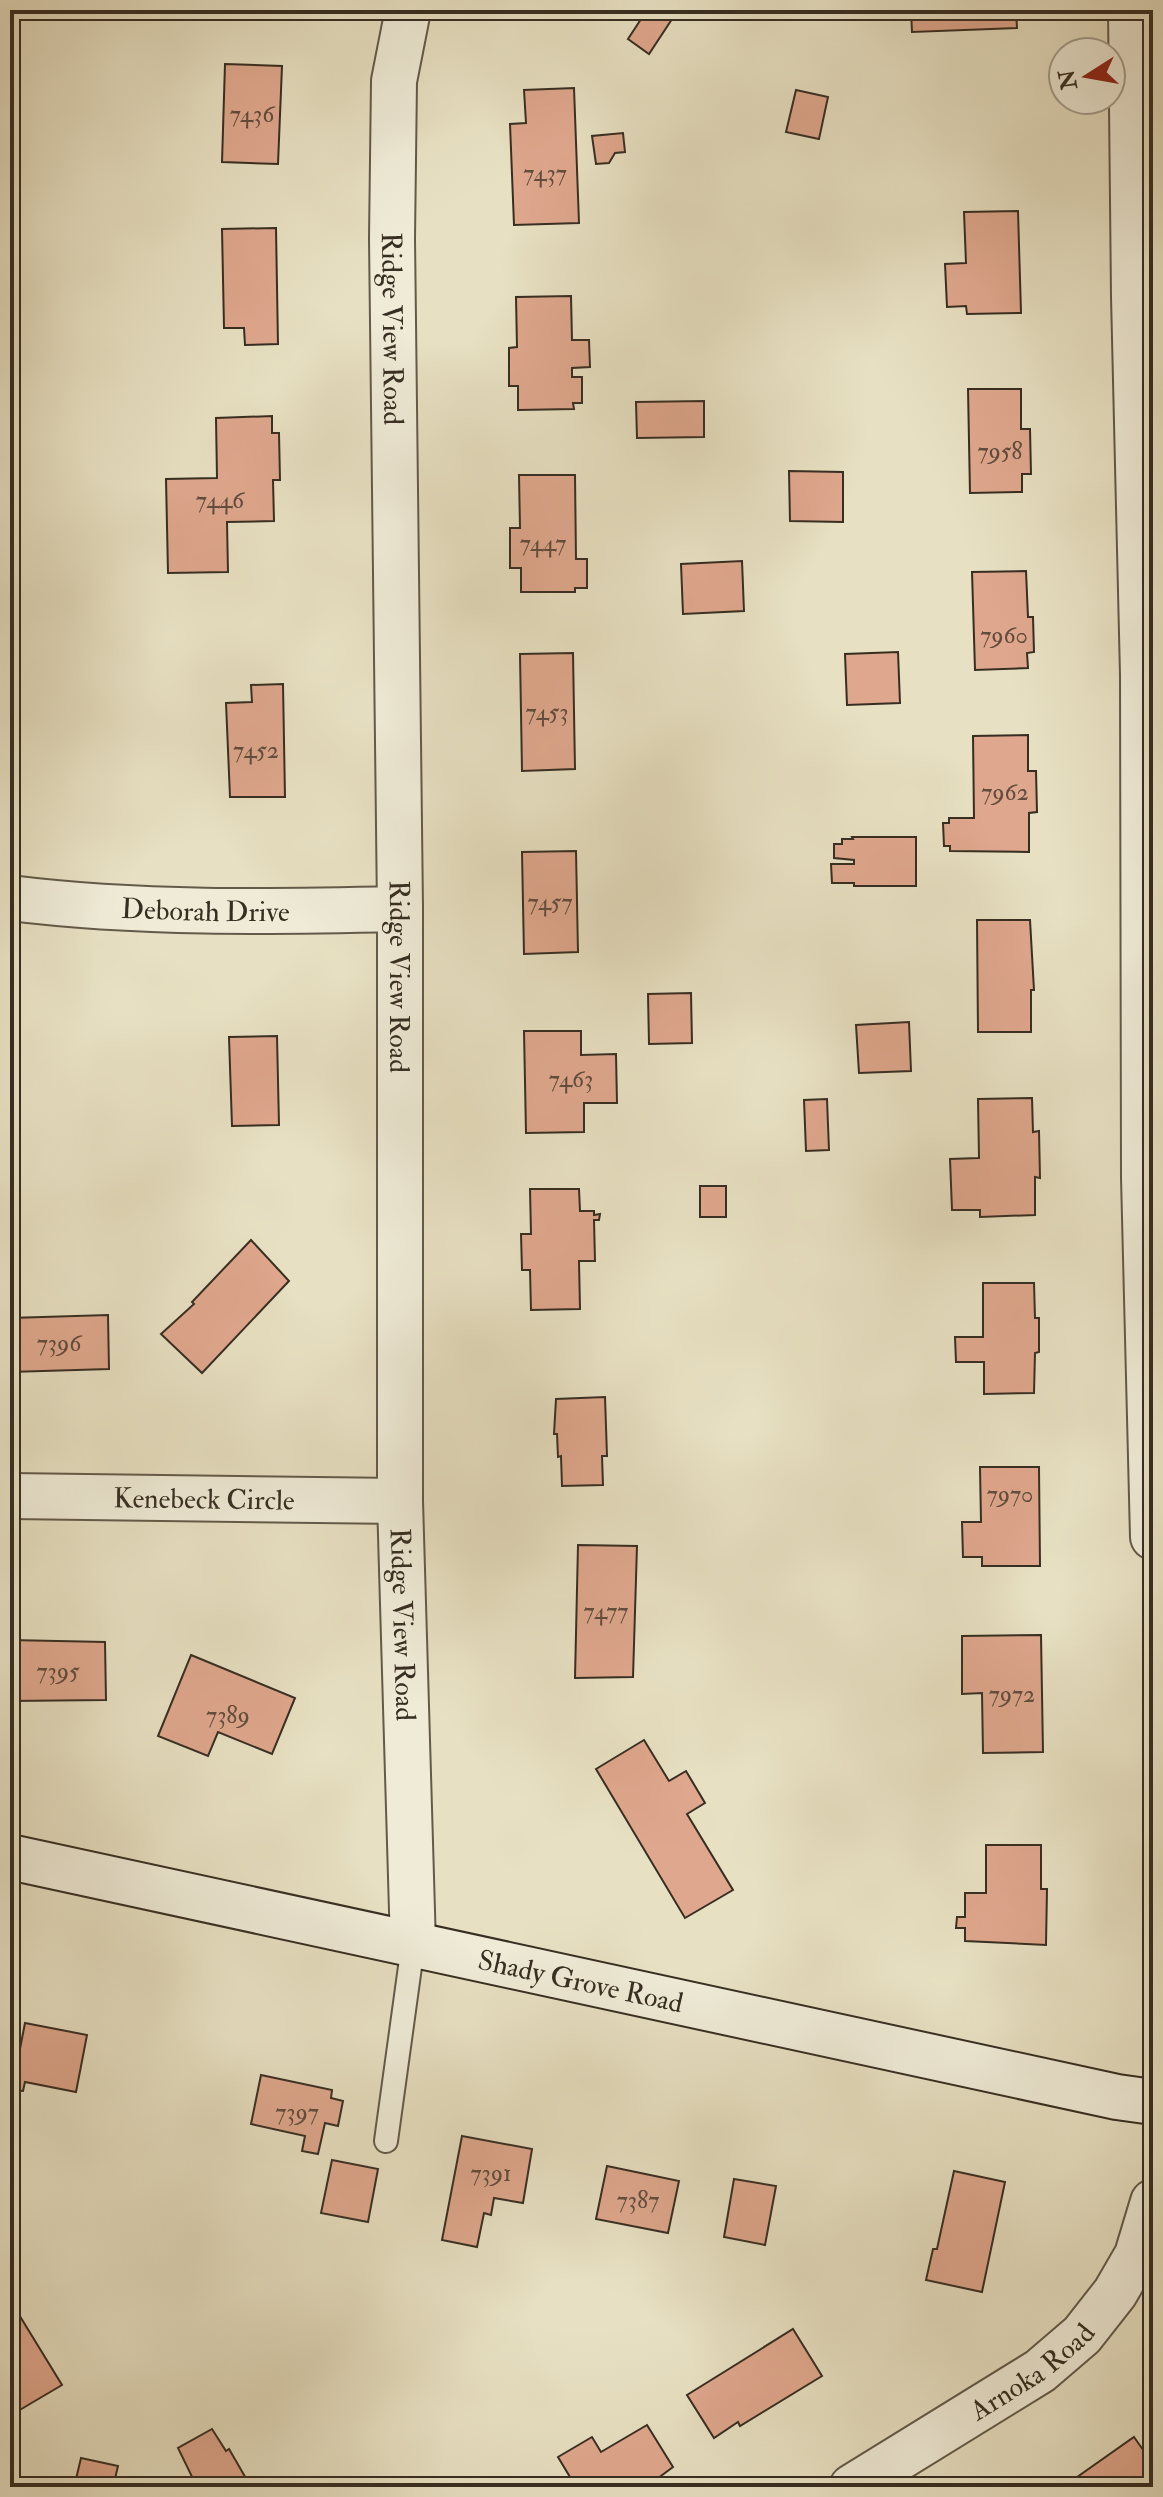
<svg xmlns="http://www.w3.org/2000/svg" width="1163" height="2497" font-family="'IM FELL Double Pica',serif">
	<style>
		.building { fill: #dfa78d; stroke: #372e22; stroke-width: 2 }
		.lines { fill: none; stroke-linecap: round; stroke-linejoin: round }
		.lane-casing { stroke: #635a4a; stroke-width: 26 }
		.street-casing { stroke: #635a4a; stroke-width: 48 }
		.secondary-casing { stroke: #372e22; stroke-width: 48 }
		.lane { stroke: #efebd7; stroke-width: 22 }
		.street { stroke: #efebd7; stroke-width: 44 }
		.secondary { stroke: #efebd7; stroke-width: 44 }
		.labels { text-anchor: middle; stroke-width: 6; stroke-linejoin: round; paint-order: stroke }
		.number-label { font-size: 24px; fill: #614c3d }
		.street-label { font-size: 28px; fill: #372e22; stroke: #efebd7 }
	</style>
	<rect width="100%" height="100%" fill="#e7e0c2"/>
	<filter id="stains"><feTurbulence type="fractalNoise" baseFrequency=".0025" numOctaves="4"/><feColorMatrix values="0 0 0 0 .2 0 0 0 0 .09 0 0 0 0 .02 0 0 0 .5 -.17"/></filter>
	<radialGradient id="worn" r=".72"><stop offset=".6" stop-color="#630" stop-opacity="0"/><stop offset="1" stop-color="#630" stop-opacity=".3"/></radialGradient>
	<g class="building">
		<polygon points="647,10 678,10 649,54 628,39"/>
		<polygon points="911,10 1016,10 1017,28 912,32"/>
		<polygon points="225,64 282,66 278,164 222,162"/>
		<polygon points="574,88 579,223 514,225 510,124 526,123 524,90"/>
		<polygon points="796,90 828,97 819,139 786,132"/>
		<polygon points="623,133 625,152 615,153 609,163 596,164 592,136"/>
		<polygon points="1018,211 1021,313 967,314 966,306 947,307 945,264 966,263 964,212"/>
		<polygon points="276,228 278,344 245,345 244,328 224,328 222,229"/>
		<polygon points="571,296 572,340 589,340 590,367 572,368 572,377 582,377 582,403 573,403 574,409 518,410 518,386 509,386 509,348 517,347 516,297"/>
		<polygon points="968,389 1021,389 1021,429 1030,429 1031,474 1022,474 1022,492 970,493"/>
		<polygon points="704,401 704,437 637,438 636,402"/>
		<polygon points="272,416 272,433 279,433 280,480 273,480 274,521 227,522 228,572 168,573 166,479 217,478 216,418"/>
		<polygon points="789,471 843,472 843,522 790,521"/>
		<polygon points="519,475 575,475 576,559 587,559 587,588 575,588 575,592 521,592 521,568 510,568 510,528 520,528"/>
		<polygon points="742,561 744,611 683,614 681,564"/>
		<polygon points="1026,571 1028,617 1033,617 1034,652 1027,653 1028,668 975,670 972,572"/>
		<polygon points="898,652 900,703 847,705 845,654"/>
		<polygon points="573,653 575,769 522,771 520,654"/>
		<polygon points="283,684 285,797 230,797 226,703 252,702 251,685"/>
		<polygon points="1028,735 1028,771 1036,771 1037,812 1029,813 1029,852 950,851 950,846 944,846 943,823 949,823 949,818 974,818 973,736"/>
		<polygon points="852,837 916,837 916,886 854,886 854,883 832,883 831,864 854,864 854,860 834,858 834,844 842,844 842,839 853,839"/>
		<polygon points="576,851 578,952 524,954 522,852"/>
		<polygon points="977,920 1030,920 1034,990 1031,990 1031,1032 978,1032"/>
		<polygon points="691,993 692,1043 649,1044 648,994"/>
		<polygon points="909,1022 911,1071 859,1073 856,1025"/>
		<polygon points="524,1031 581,1031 581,1055 616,1054 617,1103 584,1103 584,1132 526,1133"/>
		<polygon points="277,1036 279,1125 232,1126 229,1037"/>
		<polygon points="1032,1098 1033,1132 1039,1131 1040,1178 1035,1177 1035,1215 980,1217 980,1210 952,1210 950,1159 979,1158 978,1099"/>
		<polygon points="827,1099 829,1150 806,1151 804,1100"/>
		<rect x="700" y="1186" width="26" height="31"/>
		<polygon points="530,1189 579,1189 580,1211 594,1211 594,1215 600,1214 599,1220 594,1220 595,1261 579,1261 580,1309 531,1310 530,1270 522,1270 521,1234 531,1234"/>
		<polygon points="251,1240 289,1281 202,1373 161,1334 194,1304 192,1302"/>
		<polygon points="983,1283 1034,1283 1035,1318 1039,1318 1039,1352 1035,1353 1034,1393 984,1394 984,1362 956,1362 955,1337 983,1337"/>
		<polygon points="108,1315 109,1369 10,1372 10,1318"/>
		<polygon points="605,1397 607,1456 602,1456 603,1485 562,1486 561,1456 558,1457 557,1434 554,1434 556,1399"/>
		<polygon points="980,1467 1039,1467 1040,1566 982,1566 982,1557 963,1557 962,1522 981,1522"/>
		<polygon points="578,1545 637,1546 633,1677 575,1678"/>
		<polygon points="1041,1635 1043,1752 983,1753 982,1693 962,1694 962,1636"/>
		<polygon points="10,1640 105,1642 106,1700 10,1701"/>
		<polygon points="191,1655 295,1698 272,1754 218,1732 208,1756 158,1736"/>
		<polygon points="644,1740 669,1781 686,1771 705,1803 687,1814 733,1890 685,1918 596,1769"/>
		<polygon points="986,1845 1041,1845 1041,1889 1047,1889 1046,1945 965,1941 965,1928 956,1928 957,1917 965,1917 965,1893 986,1893"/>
		<polygon points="25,2023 87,2035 76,2092 25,2082 23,2091 12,2090"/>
		<polygon points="261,2075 332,2090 331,2098 343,2101 338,2126 325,2123 318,2154 302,2151 305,2136 251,2124"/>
		<polygon points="462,2136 532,2149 523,2203 494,2198 491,2215 484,2213 477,2247 442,2240"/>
		<polygon points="332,2160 378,2169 368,2222 321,2213"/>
		<polygon points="607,2166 679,2181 668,2233 596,2219"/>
		<polygon points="954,2171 1005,2182 982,2292 926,2280 933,2249 937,2249"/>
		<polygon points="734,2179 776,2186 765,2245 724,2237"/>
		<polygon points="10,2300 62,2385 18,2411 10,2398"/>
		<polygon points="793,2329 822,2376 740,2426 738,2422 714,2438 687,2395"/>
		<polygon points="647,2425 673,2467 646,2487 576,2487 558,2457 592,2437 601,2452"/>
		<polygon points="212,2429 226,2451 229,2449 251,2487 197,2487 178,2448"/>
		<polygon points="1134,2437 1153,2464 1153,2487 1063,2487"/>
		<polygon points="81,2458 118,2466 113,2487 76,2479"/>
	</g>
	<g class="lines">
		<g class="lane-casing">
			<polyline id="lane" points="386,2141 413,1945"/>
		</g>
		<g class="street-casing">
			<g id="street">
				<path id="s1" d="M408,10L394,81L392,238L400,909V1501L413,1945"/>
				<polyline points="1131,10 1134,296 1143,675 1144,1177 1153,1537"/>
				<path id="s2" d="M10,898C139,914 270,912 400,909"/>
				<path id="s3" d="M10,1496L400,1501"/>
				<path id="s4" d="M852,2487L1040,2371L1082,2335L1115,2293L1137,2255L1153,2202"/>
			</g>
		</g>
		<g class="secondary-casing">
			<g id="secondary">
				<path id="s5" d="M10,1857L1117,2097L1153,2102"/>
			</g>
		</g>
		<use href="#lane" class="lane"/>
		<use href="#street" class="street"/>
		<use href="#secondary" class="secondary"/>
	</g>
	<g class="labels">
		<g class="number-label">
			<text x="252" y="122">7436</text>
			<text x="545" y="181">7437</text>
			<text x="1000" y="459">7958</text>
			<text x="220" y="508">7446</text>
			<text x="543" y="551">7447</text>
			<text x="1004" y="643">7960</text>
			<text x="547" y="720">7453</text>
			<text x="256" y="758">7452</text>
			<text x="1005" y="800">7962</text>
			<text x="550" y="910">7457</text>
			<text x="571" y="1087">7463</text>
			<text x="59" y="1351">7396</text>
			<text x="1010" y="1502">7970</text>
			<text x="606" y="1619">7477</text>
			<text x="58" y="1679">7395</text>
			<text x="1012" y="1702">7972</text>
			<text x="228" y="1723">7389</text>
			<text x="297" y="2120">7397</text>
			<text x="491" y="2181">7391</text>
			<text x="638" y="2208">7387</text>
		</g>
		<g class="street-label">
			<text dy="10" stroke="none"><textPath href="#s1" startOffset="320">Ridge View Road</textPath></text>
			<text dy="10" stroke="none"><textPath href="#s2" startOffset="196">Deborah Drive</textPath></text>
			<text dy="10" stroke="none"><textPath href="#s1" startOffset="968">Ridge View Road</textPath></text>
			<text dy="10" stroke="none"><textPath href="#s3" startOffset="194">Kenebeck Circle</textPath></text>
			<text dy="10" stroke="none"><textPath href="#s1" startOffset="1616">Ridge View Road</textPath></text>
			<text dy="10" stroke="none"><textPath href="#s5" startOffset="584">Shady Grove Road</textPath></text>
			<text dy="10" stroke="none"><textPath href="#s4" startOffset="214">Arnoka Road</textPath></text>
		</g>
	</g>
	<rect width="1163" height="2497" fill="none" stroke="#e7e0c2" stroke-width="40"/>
	<rect x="12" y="12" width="1139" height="2473" fill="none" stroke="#372e22" stroke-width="4"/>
	<rect x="20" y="20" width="1123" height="2457" fill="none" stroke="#372e22" stroke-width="2"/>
	<g transform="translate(1087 76) rotate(259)"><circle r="38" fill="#efebd7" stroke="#a59f8f" stroke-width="2"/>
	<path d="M0-6L14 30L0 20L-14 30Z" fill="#8f2418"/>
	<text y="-12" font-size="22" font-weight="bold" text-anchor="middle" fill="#372e22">N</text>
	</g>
	<rect width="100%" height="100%" filter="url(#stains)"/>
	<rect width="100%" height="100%" fill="url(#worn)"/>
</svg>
